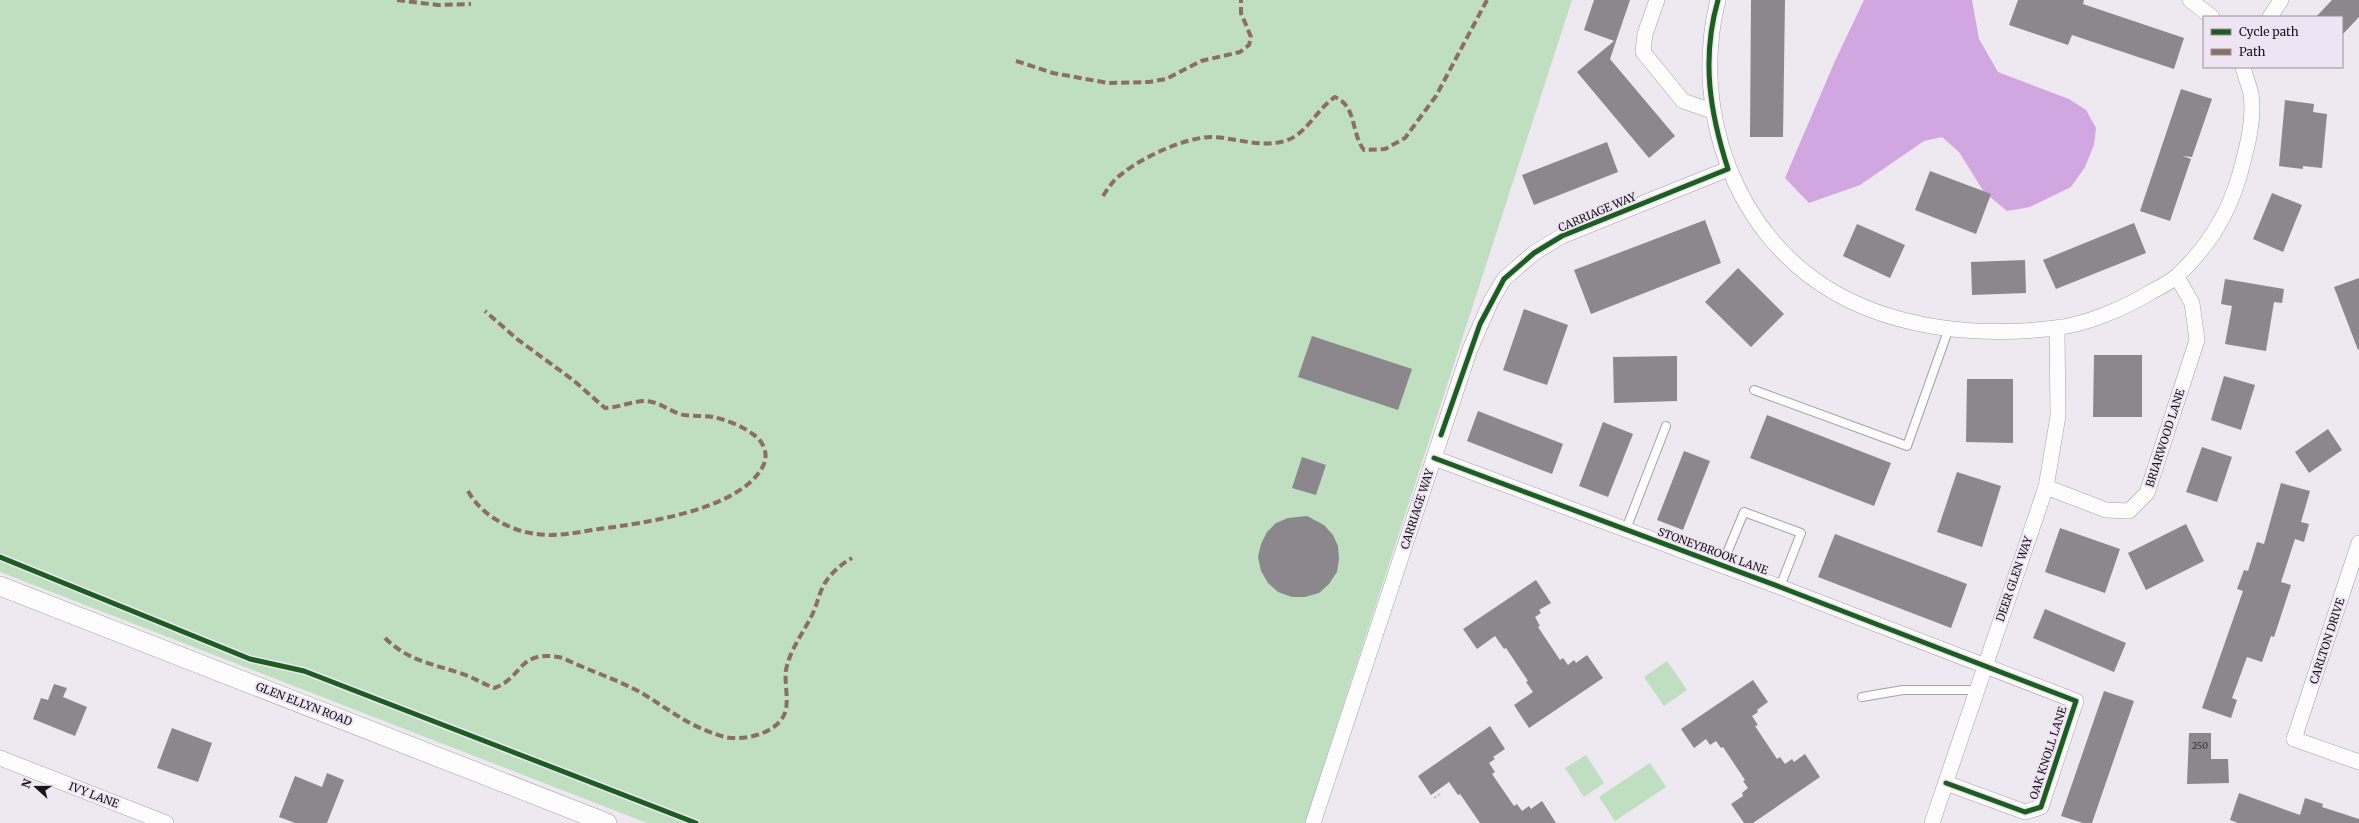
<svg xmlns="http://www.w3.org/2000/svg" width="2359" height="823" font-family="Merriweather,serif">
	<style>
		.green { fill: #bfdfc0 }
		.water { fill: #d2a6e0 }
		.building { fill: #8b878c }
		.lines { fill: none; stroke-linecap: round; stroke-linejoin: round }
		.service-casing { stroke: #a5a0a6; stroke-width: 10 }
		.minor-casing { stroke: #a5a0a6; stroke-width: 16 }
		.tertiary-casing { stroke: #a5a0a6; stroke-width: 20 }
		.path { stroke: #cbcacc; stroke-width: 2.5; stroke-dasharray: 3 2; stroke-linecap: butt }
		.service { stroke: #fcfcfd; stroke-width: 8 }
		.minor { stroke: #fcfcfd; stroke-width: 15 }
		.tertiary { stroke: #fcfcfd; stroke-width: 19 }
		.quiet { stroke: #8d6e63; stroke-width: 4; stroke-dasharray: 8 4; stroke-linecap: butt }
		.cycleway-casing { stroke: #efe4f3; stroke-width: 8 }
		.cycleway { stroke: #1b5e20; stroke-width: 5 }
		.labels { text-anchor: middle; stroke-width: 4; stroke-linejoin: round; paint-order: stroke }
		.number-label { font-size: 9px; fill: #343035 }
		.street-label { font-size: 11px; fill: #171318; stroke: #efe4f3 }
	</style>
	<rect width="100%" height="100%" fill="#eee8f0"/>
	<g class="green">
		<polygon points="0,0 1572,0 1305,823 647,823 0,572"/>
		<polygon points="1667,661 1687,690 1664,706 1644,677"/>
		<polygon points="1586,755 1604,783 1584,797 1565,768"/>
		<polygon points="1650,763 1666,787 1615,821 1599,797"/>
	</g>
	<polygon class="water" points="1864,0 1972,0 1979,39 1998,72 2069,99 2086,110 2096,128 2094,145 2085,167 2071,187 2030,207 2007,211 1984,192 1959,152 1942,137 1924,141 1860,185 1809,203 1785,178 1835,61"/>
	<g class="building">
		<polygon points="1594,0 1630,0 1610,59 1675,136 1649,158 1577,72 1614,41 1584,30"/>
		<polygon points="1751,0 1785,0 1783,137 1750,137"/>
		<polygon points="2018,0 2084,0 2083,4 2184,38 2174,69 2072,35 2068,45 2009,25"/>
		<polygon points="2332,0 2359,0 2359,17 2342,35 2342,17 2316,17"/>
		<polygon points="2181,89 2212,99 2192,157 2183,156 2191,159 2170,221 2140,211"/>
		<polygon points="2285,100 2314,104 2313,112 2327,114 2322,168 2303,166 2303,169 2279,166"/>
		<polygon points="1607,142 1618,172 1534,205 1522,175"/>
		<polygon points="1930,171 1991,194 1976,234 1915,210"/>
		<polygon points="2272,193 2302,205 2283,252 2253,239"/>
		<polygon points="1705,220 1721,263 1591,314 1574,270"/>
		<polygon points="2134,223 2146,253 2056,289 2043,260"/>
		<polygon points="1857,224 1905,245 1890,278 1843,256"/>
		<polygon points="2025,260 2026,293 1972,295 1971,262"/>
		<polygon points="1738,268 1784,314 1751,347 1705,302"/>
		<polygon points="2359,278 2359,349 2358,350 2334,287"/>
		<polygon points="2225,279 2284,289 2282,303 2274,302 2266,351 2225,344 2232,306 2221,304"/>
		<polygon points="1524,309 1568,325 1547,385 1503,370"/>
		<polygon points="1312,336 1412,369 1398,410 1298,377"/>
		<polygon points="2094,355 2142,355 2142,417 2093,417"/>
		<polygon points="1677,356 1677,401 1614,403 1613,357"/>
		<polygon points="2224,376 2255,385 2241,430 2211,420"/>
		<polygon points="1967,379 2013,379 2013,443 1966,442"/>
		<polygon points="1478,411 1563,444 1552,474 1467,441"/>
		<polygon points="1767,415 1891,463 1874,506 1750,458"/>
		<polygon points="1603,422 1633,434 1608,497 1579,486"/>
		<polygon points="2328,429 2342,450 2309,473 2295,452"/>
		<polygon points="2202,447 2232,457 2217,502 2186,492"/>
		<polygon points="1684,451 1710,461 1683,530 1657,520"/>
		<polygon points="1302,457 1326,465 1316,495 1292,488"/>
		<polygon points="1957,472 2001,486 1982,547 1937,532"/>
		<polygon points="2281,483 2310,491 2301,522 2309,524 2304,542 2295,539 2281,582 2291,585 2274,637 2271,636 2262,662 2247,657 2232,698 2237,700 2231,718 2202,708 2243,591 2237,589 2244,570 2248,571 2257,542 2264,544"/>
		<polygon points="1307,516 1324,525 1333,535 1338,546 1339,559 1337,572 1329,584 1319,593 1305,597 1292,597 1278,592 1268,583 1261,571 1258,557 1261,544 1267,532 1276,523 1288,518"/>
		<polygon points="2186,524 2204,561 2146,590 2128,553"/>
		<polygon points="2060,528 2120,549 2105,593 2045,572"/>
		<polygon points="1835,534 1967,584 1951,628 1818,577"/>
		<polygon points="1536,580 1551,603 1539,610 1541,613 1535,617 1540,626 1538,627 1560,660 1563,658 1568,665 1574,660 1576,663 1587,655 1603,678 1529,728 1514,705 1533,692 1526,682 1528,681 1506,648 1504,649 1495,636 1477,649 1463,629"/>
		<polygon points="2045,609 2126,643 2114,672 2033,638"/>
		<polygon points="1753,680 1768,702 1757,710 1758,712 1752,716 1758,725 1755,726 1777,759 1780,757 1785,764 1792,759 1794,762 1805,754 1820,777 1753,823 1744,823 1731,804 1743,796 1742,793 1748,788 1743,781 1745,780 1723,747 1721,748 1716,741 1710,745 1706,739 1694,748 1681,729"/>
		<polygon points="54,684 67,688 63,697 87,707 75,736 33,719 41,698 48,700"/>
		<polygon points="2104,691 2134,701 2092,823 2083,823 2061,816"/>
		<polygon points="1490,726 1505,749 1493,757 1495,759 1489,763 1495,772 1492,774 1514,806 1517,804 1522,811 1529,806 1531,809 1542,801 1556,823 1480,823 1460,794 1458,795 1449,782 1431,795 1418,776"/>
		<polygon points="172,728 212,743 198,782 157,768"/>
		<polygon points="2189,733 2211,733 2211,759 2228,759 2229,783 2187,784"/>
		<polygon points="327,773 344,780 327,823 295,823 279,817 295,776 322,787"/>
		<polygon points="2239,793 2300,815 2305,798 2323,804 2322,807 2359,819 2359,823 2238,823 2230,820"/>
	</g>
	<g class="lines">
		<g class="service-casing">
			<g id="service">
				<polyline points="1754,390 1907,446 1949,328"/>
				<polyline points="1626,529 1666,426"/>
				<polyline points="1722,565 1744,512 1801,533 1780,587"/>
				<polyline points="1862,697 1903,690 1977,690"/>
			</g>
		</g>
		<g class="minor-casing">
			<g id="minor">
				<polyline points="1657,0 1645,34 1643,52 1683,101 1712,111"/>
				<path d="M1718,0C1690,111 1735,237 1837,294C1902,330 1983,337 2055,328C2085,325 2125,308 2151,292C2160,287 2171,282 2178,275C2207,248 2228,214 2239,177C2246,151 2255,121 2251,94C2249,85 2245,76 2243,67"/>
				<polyline points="2190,0 2212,17"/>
				<polyline points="2270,17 2281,0"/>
				<polyline points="1434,458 1780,587 2076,701 2041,807 2025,812 1946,783"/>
				<polyline points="2046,487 2106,510 2129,511 2147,493 2197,340 2192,303 2177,277"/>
				<polyline points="2294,739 2359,543"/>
				<polyline points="2294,739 2359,762"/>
				<polyline points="0,758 166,823"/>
				<polyline points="1313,823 1470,349 1491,301 1504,279 1534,253 1562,236 1728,169"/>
				<polyline points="1932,823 2046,487 2058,416 2057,328"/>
			</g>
		</g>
		<g class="tertiary-casing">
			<polyline id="tertiary" points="0,586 607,823"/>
		</g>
		<polyline class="path" points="1434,798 1440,794"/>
		<use href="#service" class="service"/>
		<use href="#minor" class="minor"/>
		<use href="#tertiary" class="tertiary"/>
		<g class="quiet">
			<polyline points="397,0 438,5 471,4"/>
			<polyline points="1016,61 1053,73 1108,83 1149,82 1166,79 1201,61 1240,52 1249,45 1251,37 1241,13 1241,0"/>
			<path d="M1103,196C1109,187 1114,179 1123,173C1143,157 1186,137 1212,137C1237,138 1260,148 1285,141C1306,135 1317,109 1335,97C1357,106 1351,134 1364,150L1385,149L1405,138L1436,96L1487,0"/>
			<path d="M468,491C481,515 510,531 537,534C558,537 578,532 599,529C644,523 741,510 763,466C769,455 764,442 754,435C743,426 726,420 713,417C702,415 690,417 680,414C670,411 662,404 652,402C638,398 620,408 605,408L573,380L517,339L485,311"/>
			<path d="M385,638C407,660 432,664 460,673C472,677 482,683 494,688C524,678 517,648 563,658C589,671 620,680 645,695C674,713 692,728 725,737C744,741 775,734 784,715C790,703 784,684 786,670C790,649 804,632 813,613C818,602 820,589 827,580C834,570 842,564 852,558"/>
		</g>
		<g class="cycleway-casing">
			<g id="cycleway">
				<path d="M1441,435L1480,324L1504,279L1534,253L1562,236L1728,169C1710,113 1701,59 1718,0"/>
				<polyline points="1434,458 1780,587 2076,701 2041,807 2025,812 1946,783"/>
				<polyline points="0,557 250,659 304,671 696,823"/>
			</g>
		</g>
		<use href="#cycleway" class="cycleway"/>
	</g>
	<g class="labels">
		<g class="number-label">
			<text x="2200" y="749">250</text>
		</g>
		<g class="street-label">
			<text transform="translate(1597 212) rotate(-23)" y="4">CARRIAGE WAY</text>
			<text transform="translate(2165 438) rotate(-72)" y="4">BRIARWOOD LANE</text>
			<text transform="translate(1417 509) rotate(-72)" y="4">CARRIAGE WAY</text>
			<text transform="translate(1713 551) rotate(20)" y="4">STONEYBROOK LANE</text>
			<text transform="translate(2014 579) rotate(-71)" y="4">DEER GLEN WAY</text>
			<text transform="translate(2327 641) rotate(-72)" y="4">CARLTON DRIVE</text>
			<text transform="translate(304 704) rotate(21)" y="4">GLEN ELLYN ROAD</text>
			<text transform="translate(2048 753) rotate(-72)" y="4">OAK KNOLL LANE</text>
			<text transform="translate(94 795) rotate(21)" y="4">IVY LANE</text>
		</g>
	</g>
	<rect x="2203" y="16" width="140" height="52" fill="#efe4f3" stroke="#99909b"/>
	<rect x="2211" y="29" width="20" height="6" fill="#1b5e20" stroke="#99909b"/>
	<text x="2239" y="36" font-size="12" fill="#171318">Cycle path</text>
	<rect x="2211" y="49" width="20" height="6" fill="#8d6e63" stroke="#99909b"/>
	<text x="2239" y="56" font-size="12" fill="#171318">Path</text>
	<g transform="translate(36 787) rotate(291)" stroke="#efe4f3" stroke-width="3" paint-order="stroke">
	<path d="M0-3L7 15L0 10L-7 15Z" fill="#171318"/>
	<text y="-6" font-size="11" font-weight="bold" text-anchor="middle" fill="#171318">N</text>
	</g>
</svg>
